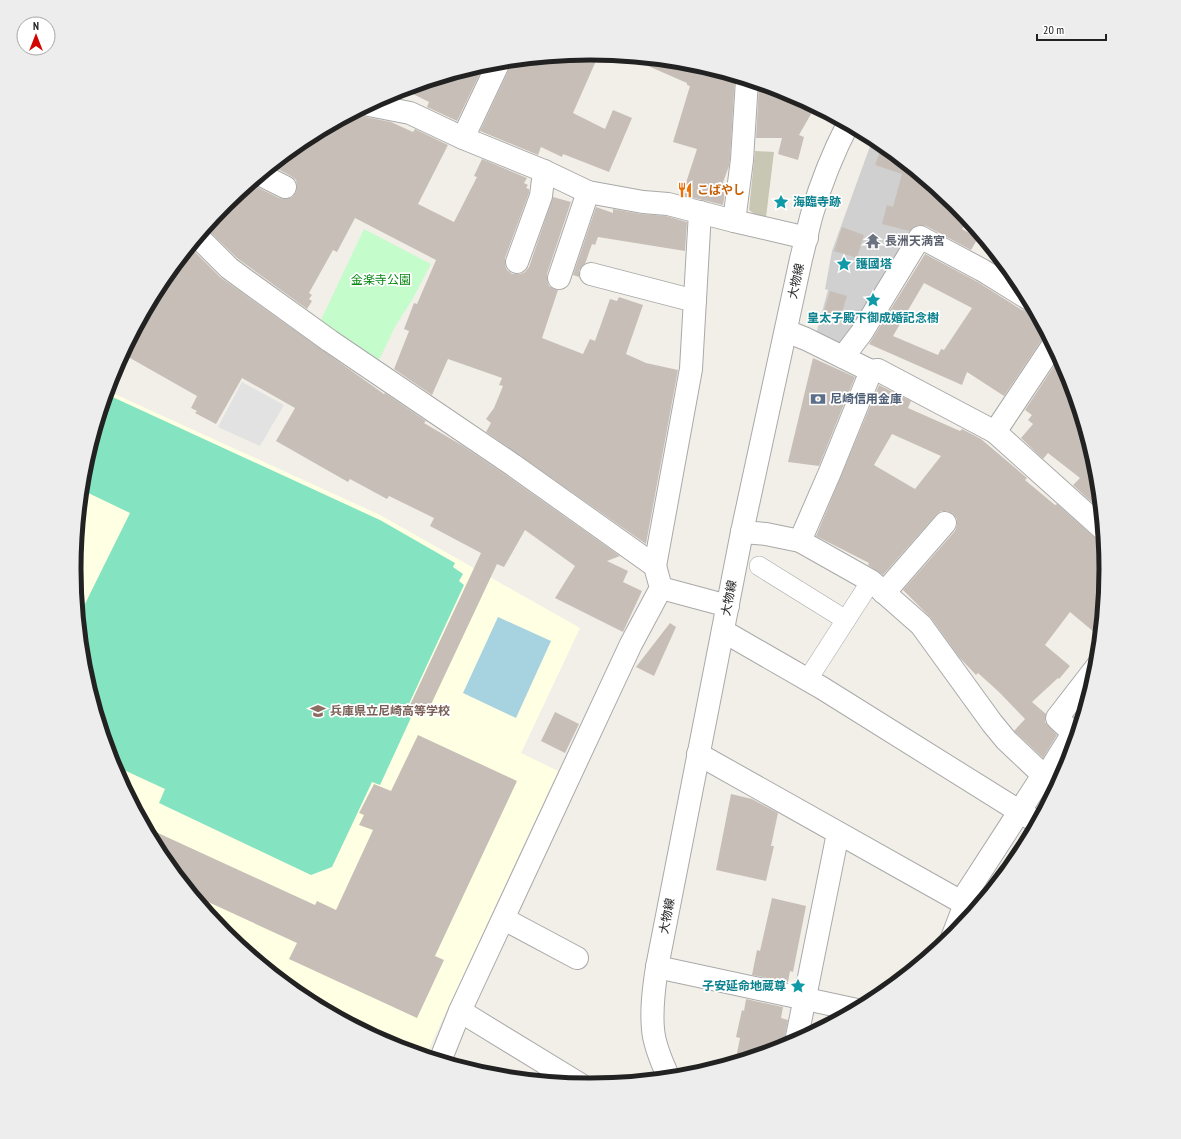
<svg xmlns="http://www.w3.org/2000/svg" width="1181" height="1139" font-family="'PT Sans Narrow','Noto Sans JP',sans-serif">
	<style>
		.education { fill: #ffffe4 }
		.religious { fill: #d0d0d0 }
		.construction { fill: #c7c7b3 }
		.park { fill: #c5fccb }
		.pitch { fill: #84e3c0 }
		.parking { fill: #e2e2e2 }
		.water { fill: #a7d3e1 }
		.building { fill: #c7bfb7; fill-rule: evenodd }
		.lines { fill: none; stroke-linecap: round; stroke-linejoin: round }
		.pedestrian-casing { stroke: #a9a9a9; stroke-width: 20 }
		.minor-casing { stroke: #a9a9a9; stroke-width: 24 }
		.tertiary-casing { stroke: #a9a9a9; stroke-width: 24 }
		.pedestrian { stroke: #fff; stroke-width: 19 }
		.minor { stroke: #fff; stroke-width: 22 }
		.tertiary { stroke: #fff; stroke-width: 22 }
		.labels { text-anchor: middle; stroke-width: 3.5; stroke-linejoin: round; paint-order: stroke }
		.food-label { font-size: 12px; font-weight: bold; fill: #c56008; stroke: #fff; text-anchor: start }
		.culture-label { font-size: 12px; font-weight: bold; fill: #0d838f; stroke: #fff; text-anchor: start }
		.worship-label { font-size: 12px; font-weight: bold; fill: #5b616d; stroke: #fff; text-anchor: start }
		.park-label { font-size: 12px; fill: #078814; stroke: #fff }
		.street-label { font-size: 12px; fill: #222; stroke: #fff }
		.service-label { font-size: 12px; font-weight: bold; fill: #4e5e75; stroke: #fff; text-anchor: start }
		.education-label { font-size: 12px; font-weight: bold; fill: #785e54; stroke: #fff; text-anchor: start }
		.rim { fill: none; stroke: #222; stroke-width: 5 }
	</style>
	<rect width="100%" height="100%" fill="#f2efe8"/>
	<polygon class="education" points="108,391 380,515 580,628 521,753 558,771 426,1055 290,988 225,935 161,856 113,767 84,670 74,569 84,469"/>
	<polygon class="religious" points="873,138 927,181 917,231 863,322 838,345 816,334 828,290 825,289 832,251"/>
	<polygon class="construction" points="755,151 774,152 766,217 756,215 749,210"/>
	<polygon class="park" points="364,229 431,264 412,300 396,325 377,364 320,322"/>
	<polygon class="pitch" points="106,394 380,520 455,563 453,567 463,574 459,581 464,585 408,706 415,709 380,785 372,782 332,867 311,875 159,803 165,789 113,765 84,670 79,616 130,513 82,490 84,469"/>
	<polygon class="parking" points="242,382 284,405 260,446 218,427"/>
	<polygon class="water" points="498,617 551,641 516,718 463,693"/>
	<g class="building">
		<polygon points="591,53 599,54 573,113 605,129 613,110 632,118 609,172 563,154 562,157 541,147 538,155 480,131 510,67 511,61"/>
		<polygon points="640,58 691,63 735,76 730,159 729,166 722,185 726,186 723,205 682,195 697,149 673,142 690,86 687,85 687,83 639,62"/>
		<polygon points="484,65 457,121 427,107 429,102 403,89"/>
		<polygon points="759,84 788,92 815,107 799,135 804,137 798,160 778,154 782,138 756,138"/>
		<polygon points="358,111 361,115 366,117 391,122 413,132 415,129 448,145 418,204 454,222 477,177 474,176 482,159 527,178 524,183 528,185 526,188 529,189 529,193 505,258 505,265 507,270 512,274 520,274 525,272 529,267 553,197 571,202 547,274 547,280 549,286 558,290 542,338 583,354 590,339 595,341 610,299 617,301 619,297 643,305 626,354 646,363 678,370 646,544 486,432 491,423 486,419 494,408 503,386 499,385 502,378 448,359 432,395 394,369 409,331 404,329 414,303 417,304 436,260 355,218 337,252 333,250 309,293 312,295 309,299 312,301 307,309 237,258 206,228 225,204 251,183 255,186 279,198 286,199 292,197 296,192 297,187 296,180 291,176 272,166 304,140"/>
		<polygon points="883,144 952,202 951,207 964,214 968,219 962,229 978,238 971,250 926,226 919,225 914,226 909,231 882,224 887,205 893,207 902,174 875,165"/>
		<polygon points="596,207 613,213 613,209 641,214 666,216 687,222 685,251 598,237 595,245 592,244 585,264 579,270 579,277 573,275"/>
		<polygon points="842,227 864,235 857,258 834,251"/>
		<polygon points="190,247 220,277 241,292 384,394 385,393 426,421 424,423 463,446 506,475 620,556 607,561 628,571 623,582 642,591 623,632 555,598 575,566 525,530 504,567 497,564 427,713 410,705 481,553 430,526 434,518 389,496 387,499 350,479 348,482 276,441 295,408 242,378 216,424 195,413 197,411 191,408 197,396 123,354 161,282"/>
		<path d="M925,254L976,281L1022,310L1028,311H1035L1047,334L1043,338L1004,396L967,372L962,385L869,344ZM924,283L972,308L944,350L941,349L938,355L893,336Z"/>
		<polygon points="830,291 847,296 839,322 822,317"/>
		<polygon points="1060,357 1068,372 1097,469 1101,511 1073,485 1080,478 1048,453 1043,459 1021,438 1033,424 1028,420 1032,415 1025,410"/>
		<polygon points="813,358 855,377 819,466 788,462"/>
		<path d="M879,385L911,401L908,408L960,431L962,429L981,439L1027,478L1025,480L1055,505L1057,504L1095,538L1100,541H1104L1107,570L1100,637L1070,612L1045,645L1070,666L1059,679L1058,678L1032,702L1046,714L1045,722L1057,735L1043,758L1014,731L1025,719L999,692L978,673L976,675L959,657L931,618L903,590L955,531L957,525V519L953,514L947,511H941L936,515L883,575L868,565L869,563L816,536ZM892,434L941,456L915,489L874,465Z"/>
		<polygon points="670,623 676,627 654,676 636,667"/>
		<polygon points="1085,703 1087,704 1081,723 1074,717"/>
		<polygon points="555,712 579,724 565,753 541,741"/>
		<polygon points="418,735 517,781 435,956 444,960 417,1018 289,959 297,943 193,895 161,856 145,827 315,905 317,901 336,910 373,830 359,825 364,815 359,813 374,784 391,791"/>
		<polygon points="731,794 752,799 778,813 771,846 774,846 766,881 716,870"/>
		<polygon points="772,898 806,906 793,972 790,971 788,982 752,975 757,950 760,951"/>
		<polygon points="746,999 783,1007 781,1018 788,1020 784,1040 785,1048 735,1063 740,1038 736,1037 742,1010 744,1011"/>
	</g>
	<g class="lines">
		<g class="pedestrian-casing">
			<g id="pedestrian">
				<polyline points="759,566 846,620"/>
				<polyline points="808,679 871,581"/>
			</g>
		</g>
		<g class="minor-casing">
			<g id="minor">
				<polyline points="369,105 410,113 463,138 544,171 588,192 643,202 668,204 734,221 807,238"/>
				<polyline points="463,138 499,62"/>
				<polyline points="261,175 285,187"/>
				<polyline points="734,221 742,160 747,80"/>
				<polyline points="198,237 229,268 248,282 330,341 513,465 655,566 661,588 728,606"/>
				<polyline points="517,262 541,196 544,171"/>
				<polyline points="591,274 695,301"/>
				<polyline points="559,278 588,192"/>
				<polyline points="786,331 806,339 871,371 878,370 995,432 1103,529"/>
				<polyline points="843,357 862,332 920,237 982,270 1029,299"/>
				<polyline points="995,432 1053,345"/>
				<polyline points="742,532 766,534 800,541 871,581 921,625 992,723 1006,740 1043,775 966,894 965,904 976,910"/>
				<polyline points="800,541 830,472 871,371"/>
				<polyline points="655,566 691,369 700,212"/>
				<polyline points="884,593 945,523"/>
				<polyline points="723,631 822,688 1038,823"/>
				<polyline points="698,754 965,904 952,938"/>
				<polyline points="1043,775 1048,773 1073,733 1057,718 1098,665"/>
				<polyline points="504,919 577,958"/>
				<polyline points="657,967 857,1010"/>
				<polyline points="460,1011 581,1085"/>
				<polyline points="796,1042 838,833"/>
				<polyline points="440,1061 460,1011 631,644 661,588"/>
			</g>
		</g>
		<g class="tertiary-casing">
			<path id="tertiary" d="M669,1078C662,1063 654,1045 653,1029C651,1008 654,987 657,967L742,532L801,259C805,244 808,228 812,214C821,183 833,153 848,124"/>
		</g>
		<use href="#pedestrian" class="pedestrian"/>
		<use href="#minor" class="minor"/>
		<use href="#tertiary" class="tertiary"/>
	</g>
	<defs>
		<g id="restaurant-bare" transform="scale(1.2)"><path d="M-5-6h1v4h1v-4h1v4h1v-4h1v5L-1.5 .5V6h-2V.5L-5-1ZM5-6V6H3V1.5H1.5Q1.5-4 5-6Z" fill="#e8710a" stroke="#fff" stroke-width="2.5" paint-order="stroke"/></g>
		<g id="sight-bare" transform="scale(1.2)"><path d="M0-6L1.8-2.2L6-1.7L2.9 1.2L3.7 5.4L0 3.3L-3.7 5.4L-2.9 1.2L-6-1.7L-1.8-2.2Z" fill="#0f9aa8" stroke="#fff" stroke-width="2.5" paint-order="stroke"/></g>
		<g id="temple-bare" transform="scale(1.2)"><path d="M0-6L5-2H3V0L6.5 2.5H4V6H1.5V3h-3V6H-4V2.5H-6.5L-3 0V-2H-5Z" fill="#6b7280" stroke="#fff" stroke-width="2.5" paint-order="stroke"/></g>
		<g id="bank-bare" transform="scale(1.2)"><path d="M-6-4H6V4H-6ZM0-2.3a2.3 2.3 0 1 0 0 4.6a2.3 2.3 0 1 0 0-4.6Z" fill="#5c6f8a" stroke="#fff" stroke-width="2.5" paint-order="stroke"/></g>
		<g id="school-bare" transform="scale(1.2)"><path d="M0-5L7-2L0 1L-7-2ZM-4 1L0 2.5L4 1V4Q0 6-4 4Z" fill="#8d6e63" stroke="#fff" stroke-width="2.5" paint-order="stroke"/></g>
	</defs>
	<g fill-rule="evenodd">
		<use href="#restaurant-bare" x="685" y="190"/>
		<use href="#sight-bare" x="781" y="202"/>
		<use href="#temple-bare" x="873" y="241"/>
		<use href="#sight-bare" x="844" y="264"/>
		<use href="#sight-bare" x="873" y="300"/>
		<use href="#bank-bare" x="818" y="399"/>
		<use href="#school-bare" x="318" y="711"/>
		<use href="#sight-bare" x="798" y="986"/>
	</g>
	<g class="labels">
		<g class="food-label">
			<text x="697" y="194">こばやし</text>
		</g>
		<g class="culture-label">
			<text x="793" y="206">海臨寺跡</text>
			<text x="856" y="268">護國塔</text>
			<text x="873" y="322" text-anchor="middle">皇太子殿下御成婚記念樹</text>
			<text x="786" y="990" text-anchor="end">子安延命地蔵尊</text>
		</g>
		<g class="worship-label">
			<text x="885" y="245">長洲天満宮</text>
		</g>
		<g class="park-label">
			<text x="381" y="284">金楽寺公園</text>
		</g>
		<g class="street-label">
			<text transform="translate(796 281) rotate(-78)" y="4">大物線</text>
			<text transform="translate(729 598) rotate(-79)" y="4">大物線</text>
			<text transform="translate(667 916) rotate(-79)" y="4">大物線</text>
		</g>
		<g class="service-label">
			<text x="830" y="403">尼崎信用金庫</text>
		</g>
		<g class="education-label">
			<text x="330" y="715">兵庫県立尼崎高等学校</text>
		</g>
	</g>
	<path d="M0 0H1181V1139H0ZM81 569a509 509 0 1 1 1018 0a509 509 0 1 1-1018 0Z" fill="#ededed" fill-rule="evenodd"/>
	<path class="rim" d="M81 569a509 509 0 1 1 1018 0a509 509 0 1 1-1018 0Z"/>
	<g transform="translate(36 36)"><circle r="19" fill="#ffffff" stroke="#a7a7a7"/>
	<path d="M0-3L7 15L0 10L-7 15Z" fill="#d30400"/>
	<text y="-6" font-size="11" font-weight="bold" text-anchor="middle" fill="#222222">N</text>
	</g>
	<path d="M1037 34v6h69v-6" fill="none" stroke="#222222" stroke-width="2"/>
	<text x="1043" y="34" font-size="12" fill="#222222" stroke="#ffffff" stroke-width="3" paint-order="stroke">20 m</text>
</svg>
